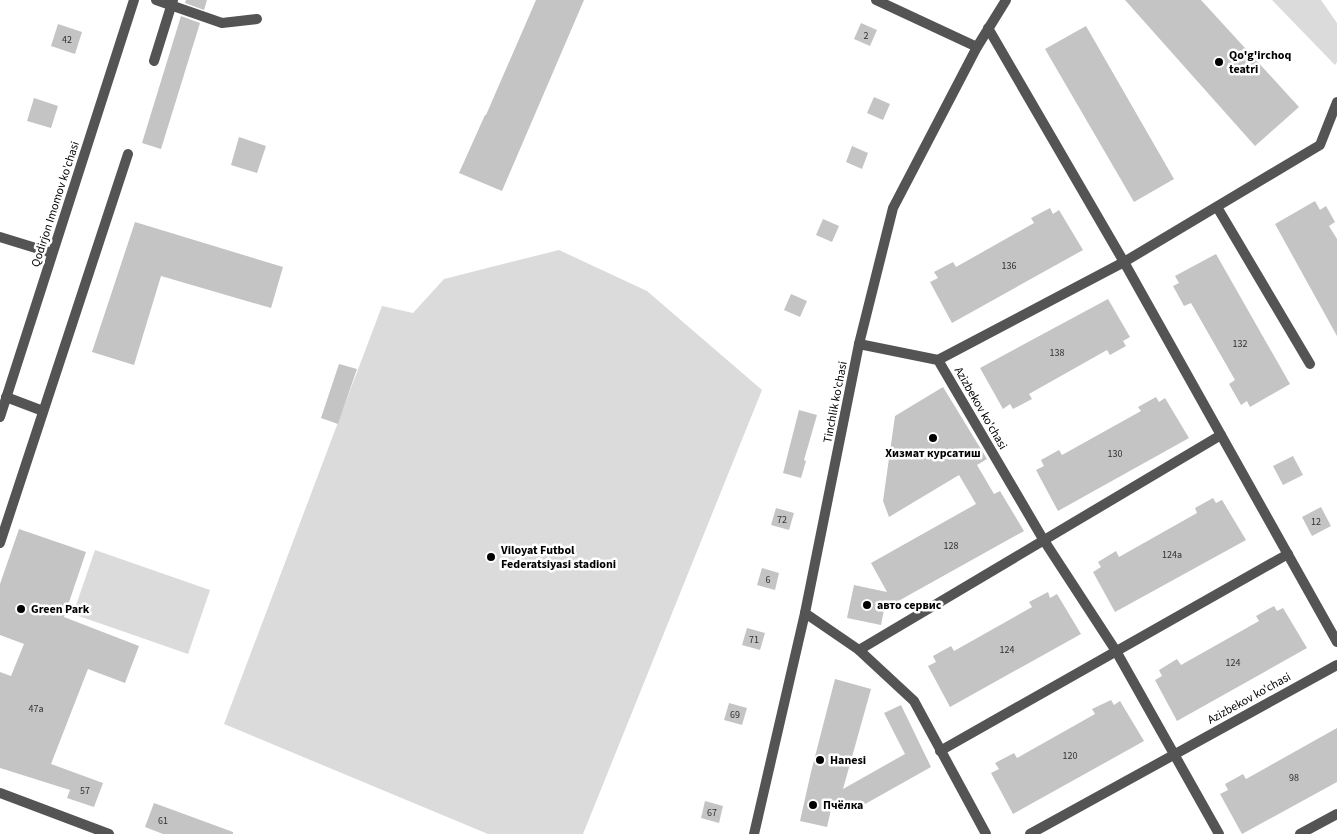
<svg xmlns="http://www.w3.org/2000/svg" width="1337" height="834" font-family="'Source Sans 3',sans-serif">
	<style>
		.green { fill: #dbdbdb }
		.building { fill: #c4c4c4 }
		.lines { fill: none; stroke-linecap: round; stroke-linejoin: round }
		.service { stroke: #545454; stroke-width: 10 }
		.minor { stroke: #545454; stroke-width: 10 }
		.tertiary { stroke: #545454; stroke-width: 10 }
		.poi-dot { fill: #000; stroke: #fff; stroke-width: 2 }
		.labels { text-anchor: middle; stroke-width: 5; stroke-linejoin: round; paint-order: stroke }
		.number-label { font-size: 10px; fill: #313131 }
		.poi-label { font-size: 12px; font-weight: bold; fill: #000; stroke: #fff; text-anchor: start }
		.street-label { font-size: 12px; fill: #000; stroke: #fff }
	</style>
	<rect width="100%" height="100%" fill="#fff"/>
	<g class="green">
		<polygon points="1272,0 1321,0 1337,23 1337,62 1335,65"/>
		<polygon points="559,250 647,291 762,390 583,834 488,834 224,724 382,306 413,313 444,279"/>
		<polygon points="95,550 210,590 188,654 73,614"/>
	</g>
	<g class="building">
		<polygon points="186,0 207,0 204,10 185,3"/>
		<polygon points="536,0 584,0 502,191 459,173 485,115 486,115"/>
		<polygon points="1125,0 1201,0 1299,107 1255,146"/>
		<polygon points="181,16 200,23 161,149 142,143"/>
		<polygon points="861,23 877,30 870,46 854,39"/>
		<polygon points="58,24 82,32 75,54 51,46"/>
		<polygon points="1086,26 1174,179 1134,202 1045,49"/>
		<polygon points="874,97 890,104 883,120 867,113"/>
		<polygon points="34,98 58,106 51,128 27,121"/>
		<polygon points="239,137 266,146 257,173 231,165"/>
		<polygon points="852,146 868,153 862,169 846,162"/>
		<polygon points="1315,201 1320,210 1326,206 1335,222 1329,226 1337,239 1337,336 1275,224"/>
		<polygon points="1050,208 1053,214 1059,210 1083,250 952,323 930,282 938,278 934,272 953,262 956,267 1034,223 1031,218"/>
		<polygon points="823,219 839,226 832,242 816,235"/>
		<polygon points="135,222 283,267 271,308 161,276 134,365 92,352"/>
		<polygon points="1216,254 1290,384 1250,407 1247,401 1241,405 1229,384 1235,380 1191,303 1184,306 1173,286 1179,283 1175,276"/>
		<polygon points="791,294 807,301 800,317 784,310"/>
		<polygon points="1108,299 1130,337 1123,341 1126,346 1110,355 1107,350 1029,394 1032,399 1013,409 1010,404 1003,409 980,368"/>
		<polygon points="339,364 357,369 338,424 321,418"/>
		<polygon points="943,387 987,459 977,465 994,494 1000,491 1024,531 884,609 881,625 847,618 854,585 887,592 871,563 976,504 959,475 889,517 883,501 895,416"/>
		<polygon points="1156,397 1159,402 1165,398 1189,438 1058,511 1036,470 1044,466 1041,460 1059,450 1062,455 1141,411 1138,407"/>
		<polygon points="799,410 817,415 804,460 806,461 801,478 783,473"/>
		<polygon points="1293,456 1303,475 1283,485 1273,466"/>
		<polygon points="1213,498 1216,503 1222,500 1246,540 1115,612 1093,572 1101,567 1098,562 1116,551 1119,557 1197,513 1195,508"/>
		<polygon points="1321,507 1331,526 1312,536 1302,517"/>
		<polygon points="776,508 794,513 789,530 771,525"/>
		<polygon points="19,529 86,552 64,617 139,646 125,683 88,669 51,764 103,783 94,807 67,798 70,790 0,768 0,672 11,676 24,644 0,635 0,584"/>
		<polygon points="762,568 779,573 775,590 757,585"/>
		<polygon points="1048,592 1050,598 1057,594 1081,634 950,707 928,666 936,662 933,656 951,646 954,651 1032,607 1029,602"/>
		<polygon points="1274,606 1277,611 1283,608 1307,648 1177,721 1155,680 1162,676 1159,670 1177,659 1181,665 1259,621 1256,616"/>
		<polygon points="747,628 765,633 760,650 742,645"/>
		<polygon points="835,679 871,689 843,789 905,754 884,713 901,705 931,767 858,808 832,805 827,827 800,821 811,772"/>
		<polygon points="1111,700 1114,705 1120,701 1144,741 1013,814 991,773 999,769 995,763 1014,753 1017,758 1095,714 1092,709"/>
		<polygon points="729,703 747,708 742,725 724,720"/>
		<polygon points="1337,728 1337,782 1242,834 1220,794 1228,790 1225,784 1243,774 1246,779"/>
		<polygon points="705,801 723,806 719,823 701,818"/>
		<polygon points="154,803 233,832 233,834 163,834 145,827"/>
	</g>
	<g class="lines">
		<g class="service">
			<polyline points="156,0 222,23 257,19"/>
			<polyline points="154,61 173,0"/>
			<polyline points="1217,207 1310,364"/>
			<polyline points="859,344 938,360 1043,539 1116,651 1219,834"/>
			<polyline points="938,360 1124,262 1320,145 1337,102"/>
			<polyline points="6,397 43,411"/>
			<polyline points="0,543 128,154"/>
			<polyline points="859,650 1221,435"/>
			<polyline points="940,751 1288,554"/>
			<polyline points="1030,834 1337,665"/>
			<polyline points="1300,834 1337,814"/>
		</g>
		<g class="minor">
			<polyline points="876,0 977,47"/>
			<polyline points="988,28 1124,262 1337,642"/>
			<polyline points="0,237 52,253"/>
			<polyline points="805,613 859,650 914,701 986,834"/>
			<polyline points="0,793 109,834"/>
		</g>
		<g class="tertiary">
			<polyline points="0,417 134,0"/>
			<polyline points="754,834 805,613 859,344 893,208 977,47 1006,0"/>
		</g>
	</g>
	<g class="poi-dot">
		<circle cx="1219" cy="62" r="5"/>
		<circle cx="933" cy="438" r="5"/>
		<circle cx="491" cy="557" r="5"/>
		<circle cx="867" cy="605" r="5"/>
		<circle cx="21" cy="609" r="5"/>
		<circle cx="820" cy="760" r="5"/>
		<circle cx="813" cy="805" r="5"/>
	</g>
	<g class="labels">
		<g class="number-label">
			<text x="866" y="39">2</text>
			<text x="67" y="43">42</text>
			<text x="1009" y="269">136</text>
			<text x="1240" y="347">132</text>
			<text x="1057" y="356">138</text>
			<text x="1115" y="457">130</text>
			<text x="782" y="523">72</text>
			<text x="1316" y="525">12</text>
			<text x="951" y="549">128</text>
			<text x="1172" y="558">124а</text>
			<text x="768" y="583">6</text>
			<text x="754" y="643">71</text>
			<text x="1007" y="653">124</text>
			<text x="1233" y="666">124</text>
			<text x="36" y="712">47a</text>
			<text x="735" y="718">69</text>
			<text x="1070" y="759">120</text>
			<text x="1294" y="781">98</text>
			<text x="85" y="794">57</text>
			<text x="712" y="816">67</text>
			<text x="163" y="824">61</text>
		</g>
		<g class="poi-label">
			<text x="1229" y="59">Qo'g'irchoq<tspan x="1229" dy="14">teatri</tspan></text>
			<text x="933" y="457" text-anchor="middle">Хизмат курсатиш</text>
			<text x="501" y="554">Viloyat Futbol<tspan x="501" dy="14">Federatsiyasi stadioni</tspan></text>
			<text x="877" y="609">авто сервис</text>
			<text x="31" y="613">Green Park</text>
			<text x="830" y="764">Hanesi</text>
			<text x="823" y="809">Пчёлка</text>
		</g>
		<g class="street-label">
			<text transform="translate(55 204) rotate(-72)" y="4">Qodirjon Imomov ko'chasi</text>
			<text transform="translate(835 402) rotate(-79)" y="4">Tinchlik ko'chasi</text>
			<text transform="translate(981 408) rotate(60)" y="4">Azizbekov ko'chasi</text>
			<text transform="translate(1249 698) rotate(-29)" y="4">Azizbekov ko'chasi</text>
		</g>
	</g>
</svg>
